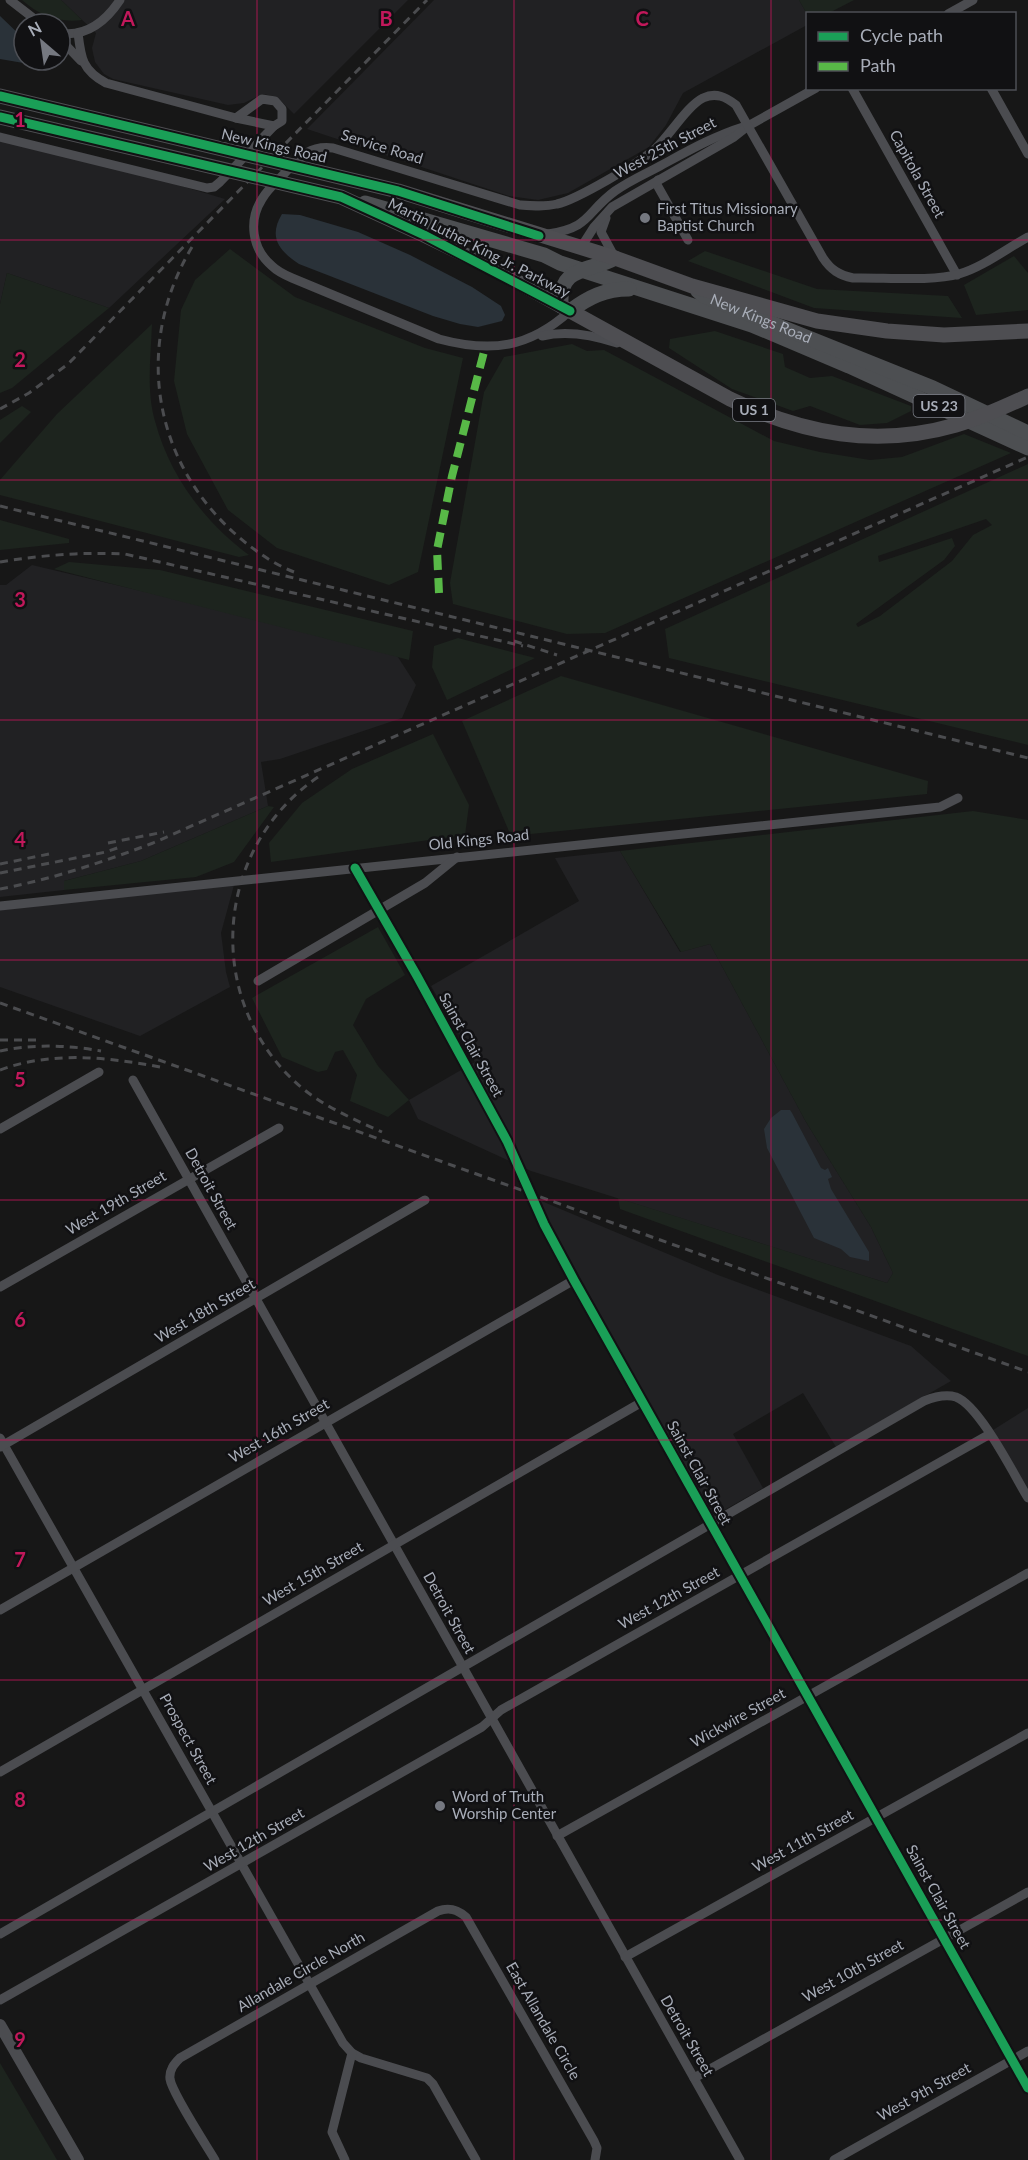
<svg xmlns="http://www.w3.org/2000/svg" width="1028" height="2160" font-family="Lato,sans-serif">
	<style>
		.built { fill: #212123 }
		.green { fill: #1d241e; fill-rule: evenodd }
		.water { fill: #2a3239 }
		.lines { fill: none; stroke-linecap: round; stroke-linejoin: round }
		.minor { stroke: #4b4c50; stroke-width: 9 }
		.tertiary { stroke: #4b4c50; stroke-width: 12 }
		.primary { stroke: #4d4f52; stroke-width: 15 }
		.trunk { stroke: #4e4e52; stroke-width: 15 }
		.rail { stroke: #4b4c4f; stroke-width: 3; stroke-dasharray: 8 6; stroke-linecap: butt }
		.quiet { stroke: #58b947; stroke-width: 8; stroke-dasharray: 15 8; stroke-linecap: butt }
		.cycleway-casing { stroke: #111113; stroke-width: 13 }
		.cycleway { stroke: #1a9f57; stroke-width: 9 }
		.grid { fill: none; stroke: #c2185b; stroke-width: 1.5; stroke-opacity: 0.55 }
		.poi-dot { fill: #757880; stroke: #111113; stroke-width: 2 }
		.labels { text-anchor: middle; stroke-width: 5; stroke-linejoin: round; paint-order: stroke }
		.shield { fill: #111113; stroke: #7b7e86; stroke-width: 1.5 }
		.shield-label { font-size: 14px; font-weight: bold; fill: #a8adb8 }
		.street-label { font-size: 15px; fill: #a8adb8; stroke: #111113 }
		.poi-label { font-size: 15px; fill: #a8adb8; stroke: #111113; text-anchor: start }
		.grid-label { font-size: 20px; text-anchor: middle; font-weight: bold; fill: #c2185b; stroke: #111113; stroke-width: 5; stroke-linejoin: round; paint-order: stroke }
	</style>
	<rect width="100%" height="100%" fill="#171717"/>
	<g class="built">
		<polygon points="61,0 408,0 294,114 277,97 263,94 244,103 228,105 113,79 104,74 95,62 92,48 96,33"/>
		<polygon points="434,0 799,0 807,14 807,25 683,93 666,125 649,147 568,193 538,200 509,196 307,129"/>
		<polygon points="0,141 121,168 225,199 109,308 7,273 0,304"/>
		<polygon points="32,565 394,651 416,685 402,718 280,759 261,762 268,806 141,861 64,881 64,890 0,897 0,585 6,585"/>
		<polygon points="620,851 680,952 710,944 806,1122 871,1227 893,1273 887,1283 531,1171 418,1119 409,1100 475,1062 431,986 579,901 555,858"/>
		<polygon points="234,885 221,933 226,972 230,987 140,1036 0,987 0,910"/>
		<polygon points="539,1200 718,1275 911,1346 951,1381 836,1447 803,1393 733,1434 763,1488 712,1517 540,1205"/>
		<polygon points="1028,1408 1028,1491 993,1430"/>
	</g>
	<g class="green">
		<path d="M22,0H61L82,20C59,23 40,16 22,0Z"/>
		<polygon points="799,0 854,0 829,13 807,14"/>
		<polygon points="230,249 295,297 425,348 463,358 418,572 389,585 277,548 228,510 187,434 174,381 181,310 195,280"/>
		<polygon points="705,251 817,289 948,296 962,318 814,308 688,261"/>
		<polygon points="1014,256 1028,273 1028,310 976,315 964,285"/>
		<polygon points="7,273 109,308 12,388 0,393 0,304"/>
		<path d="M152,324C151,356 146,390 155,421C169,475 205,523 249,555L239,557L0,495V480L57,414Z"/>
		<polygon points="715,331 783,354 785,367 810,378 832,376 911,406 911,411 887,423 860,425 810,406 793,411 732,389 669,348 670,339"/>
		<polygon points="572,344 587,351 604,350 774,441 820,452 870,460 902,457 964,434 1011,453 605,633 567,634 453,604 450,583 484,392 504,357"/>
		<polygon points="22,406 31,412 0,443 0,420"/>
		<path d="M1028,464V745L669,658L665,629ZM986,519L992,525L973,535L952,561L880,616L858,627L856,624L944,560L955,546L952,538L879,562L878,556Z"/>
		<polygon points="0,520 69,539 69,543 0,550"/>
		<polygon points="69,562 160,570 413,631 409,660 54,569"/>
		<polygon points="458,638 535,658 447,700 432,667 434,646"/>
		<polygon points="561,676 928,781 927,794 511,836 462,721"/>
		<polygon points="433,734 469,805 465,835 271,862 269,843 302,803 352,769"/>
		<polygon points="268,806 274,807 234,862 196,877 64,890 64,881 141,861"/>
		<polygon points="973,811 1028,820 1028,1356 620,1209 618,1198 887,1283 893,1273 871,1227 806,1122 710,944 681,952 620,851"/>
		<polygon points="378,927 405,975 366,999 353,1025 378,1066 409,1100 388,1117 350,1101 357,1075 343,1050 335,1052 327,1070 318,1072 282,1057 252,998"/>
		<polygon points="0,2063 57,2160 0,2160"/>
	</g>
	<g class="water">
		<polygon points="0,16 24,39 24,60 45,60 45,64 41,66 0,59"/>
		<path d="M282,214L300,215L358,232L410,255L472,287L501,306L505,315L502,321L478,327L460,324L433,316L299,264C279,251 268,237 282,214Z"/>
		<polygon points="781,1110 790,1110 792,1113 821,1168 825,1170 828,1168 832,1177 828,1179 831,1189 869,1252 869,1261 850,1257 841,1249 814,1238 767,1148 764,1129 771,1118"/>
	</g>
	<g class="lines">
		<g class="minor">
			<polyline points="10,0 41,24"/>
			<polyline points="948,14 973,0"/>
			<path d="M60,33C86,37 106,21 120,0"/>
			<path d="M78,33C81,58 82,70 106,83L236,118L274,126"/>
			<polyline points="60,39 81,61"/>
			<polyline points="852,88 957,275"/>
			<polyline points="991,88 1028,154"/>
			<polyline points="0,137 207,188 214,187 220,182 274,126 282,121 282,109 275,101 262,99 236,118"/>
			<polyline points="658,180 656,183 688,240"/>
			<polyline points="606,218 601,232 615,258"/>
			<path d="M548,234C592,227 585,213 615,191C629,181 645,174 660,166C686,152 714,136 743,127"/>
			<polyline points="580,249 594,227 612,207 734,137 748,126 816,88"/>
			<path d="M570,311C529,348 491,353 439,339L292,278C285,275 277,271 272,266C252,249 248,221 262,199C267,190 276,182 283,175C299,158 308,145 333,148L520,205C533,206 545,207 557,204C576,200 641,162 656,148C670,135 687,106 703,98C716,92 726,97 736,105L823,258C831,270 839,275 853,278C881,277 932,282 959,274C983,267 1006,249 1028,237"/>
			<path d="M542,336C567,330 593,335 617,343"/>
			<polyline points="355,868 417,976 507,1141 544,1224 574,1280 1028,2088"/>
			<polyline points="0,906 940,807 958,798"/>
			<polyline points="258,981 425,883 457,857"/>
			<polyline points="133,1080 740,2160"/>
			<polyline points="0,1129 99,1072"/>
			<polyline points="0,1287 279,1128"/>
			<polyline points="0,1438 343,2043 352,2053 361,2058 427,2078 433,2084 476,2160"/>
			<polyline points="0,1447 425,1200"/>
			<polyline points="0,1610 574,1280"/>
			<polyline points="0,1772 642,1402"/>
			<polyline points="557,1836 1028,1573"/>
			<path d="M0,1934L924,1401C934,1397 945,1394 956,1397C980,1406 1014,1475 1028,1498"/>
			<polyline points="625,1957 1028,1733"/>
			<polyline points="0,2000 482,1727 501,1710 990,1434"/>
			<polyline points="694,2078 1028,1892"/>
			<path d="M215,2160C206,2145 172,2093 170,2079C169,2070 174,2064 180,2058L438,1911C449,1907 457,1909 466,1917L594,2141L597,2148L595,2160"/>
			<polyline points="345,2160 332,2132 352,2053"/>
			<polyline points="834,2160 1028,2051"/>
		</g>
		<polyline class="tertiary" points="0,2025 78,2160"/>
		<g class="primary">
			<polyline points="365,203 544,255 560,263 752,325 849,366 1028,448"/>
			<path id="s1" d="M698,291L704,296L933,388L1028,433"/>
			<path d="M561,306C558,265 591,272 615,258"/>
			<path d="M570,311C589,297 605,289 629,289"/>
		</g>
		<g class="trunk">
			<polyline points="0,96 398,191 615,258 692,286 817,321 887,331 944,335 1028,331"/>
			<path d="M0,117L341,197L424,235L492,268L730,399C803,434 876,448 956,425C981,418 1004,407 1028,396"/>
		</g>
		<g class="rail">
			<path d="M192,247C135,342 151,457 233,532C251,548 271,563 294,572"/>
			<polyline points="0,409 29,393 68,364 427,0"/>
			<polyline points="0,506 1028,758"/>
			<path d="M0,562C42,555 83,552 125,554L523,646"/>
			<polyline points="514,641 557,655"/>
			<path d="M318,777C218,845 203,989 289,1076C315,1103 349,1117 382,1132"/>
			<polyline points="108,843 164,832"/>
			<polyline points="0,864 49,854"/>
			<polyline points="0,873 106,852 120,847"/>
			<path d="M0,889C53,879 103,862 153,843L1028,457"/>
			<polyline points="0,1003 1028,1372"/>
			<polyline points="0,1040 36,1040"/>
			<path d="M0,1051C32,1044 69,1045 101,1051"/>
			<path d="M0,1070C52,1051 106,1057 160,1067"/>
		</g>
		<polyline class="quiet" points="439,593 437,550 452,476 485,348"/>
		<g class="cycleway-casing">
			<g id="cycleway">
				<polyline points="0,96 398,191 539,236"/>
				<polyline points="0,117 341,197 424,235 570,311"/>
				<polyline points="355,868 417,976 507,1141 544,1224 574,1280 1028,2088"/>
			</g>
		</g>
		<use href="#cycleway" class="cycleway"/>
	</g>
	<path class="grid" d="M257,0V2160M514,0V2160M771,0V2160M0,240H1028M0,480H1028M0,720H1028M0,960H1028M0,1200H1028M0,1440H1028M0,1680H1028M0,1920H1028"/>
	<g class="poi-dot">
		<circle cx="645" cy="218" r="6"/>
		<circle cx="440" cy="1806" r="6"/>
	</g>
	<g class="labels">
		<g class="shield">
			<rect x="913.5" y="395" width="51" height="22" rx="4.5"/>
			<rect x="733" y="399" width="42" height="22" rx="4.5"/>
		</g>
		<g class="shield-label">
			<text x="939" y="411">US 23</text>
			<text x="754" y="415">US 1</text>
		</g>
		<g class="street-label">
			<text transform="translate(274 146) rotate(13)" y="5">New Kings Road</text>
			<text transform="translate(382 147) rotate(17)" y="5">Service Road</text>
			<text transform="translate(665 148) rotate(-28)" y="5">West 25th Street</text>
			<text transform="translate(917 174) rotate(61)" y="5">Capitola Street</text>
			<text transform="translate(479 248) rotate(27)" y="5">Martin Luther King Jr. Parkway</text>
			<text dy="5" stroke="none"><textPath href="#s1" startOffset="69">New Kings Road</textPath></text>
			<text transform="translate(479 840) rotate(-6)" y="5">Old Kings Road</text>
			<text transform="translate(471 1045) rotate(61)" y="5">Sainst Clair Street</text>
			<text transform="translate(211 1189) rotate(61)" y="5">Detroit Street</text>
			<text transform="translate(116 1203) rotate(-30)" y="5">West 19th Street</text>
			<text transform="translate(205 1311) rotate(-30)" y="5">West 18th Street</text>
			<text transform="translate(279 1431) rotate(-30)" y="5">West 16th Street</text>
			<text transform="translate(699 1473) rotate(61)" y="5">Sainst Clair Street</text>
			<text transform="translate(313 1574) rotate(-30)" y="5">West 15th Street</text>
			<text transform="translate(669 1598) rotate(-29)" y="5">West 12th Street</text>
			<text transform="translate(449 1613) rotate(61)" y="5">Detroit Street</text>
			<text transform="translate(738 1718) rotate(-29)" y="5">Wickwire Street</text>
			<text transform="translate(188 1739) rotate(61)" y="5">Prospect Street</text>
			<text transform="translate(254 1840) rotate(-30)" y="5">West 12th Street</text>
			<text transform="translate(803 1841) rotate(-29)" y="5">West 11th Street</text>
			<text transform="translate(938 1897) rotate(61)" y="5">Sainst Clair Street</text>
			<text transform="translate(853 1971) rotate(-29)" y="5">West 10th Street</text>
			<text transform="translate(301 1972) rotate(-30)" y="5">Allandale Circle North</text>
			<text transform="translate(543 2021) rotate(60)" y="5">East Allandale Circle</text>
			<text transform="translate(687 2036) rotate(60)" y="5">Detroit Street</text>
			<text transform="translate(924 2092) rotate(-29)" y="5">West 9th Street</text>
		</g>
		<g class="poi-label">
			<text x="657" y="214">First Titus Missionary<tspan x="657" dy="17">Baptist Church</tspan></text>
			<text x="452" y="1802">Word of Truth<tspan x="452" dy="17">Worship Center</tspan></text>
		</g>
	</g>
	<g class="grid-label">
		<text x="128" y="26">A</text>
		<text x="386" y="26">B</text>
		<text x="642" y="26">C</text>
		<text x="20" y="127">1</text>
		<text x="20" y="367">2</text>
		<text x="20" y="607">3</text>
		<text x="20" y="847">4</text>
		<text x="20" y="1087">5</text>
		<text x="20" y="1327">6</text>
		<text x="20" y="1567">7</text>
		<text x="20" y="1807">8</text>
		<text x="20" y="2047">9</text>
	</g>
	<rect x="806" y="12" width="210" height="78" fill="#111113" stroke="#4d4f55" stroke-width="1.5"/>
	<rect x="818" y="32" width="30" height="9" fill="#1a9f57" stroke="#4d4f55" stroke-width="1.5"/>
	<text x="860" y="42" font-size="18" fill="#a8adb8">Cycle path</text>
	<rect x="818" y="62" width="30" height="9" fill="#58b947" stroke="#4d4f55" stroke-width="1.5"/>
	<text x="860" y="72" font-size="18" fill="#a8adb8">Path</text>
	<g transform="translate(42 42) rotate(331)"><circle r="28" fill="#111113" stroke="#4d4f55" stroke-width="1.5"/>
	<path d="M0-4.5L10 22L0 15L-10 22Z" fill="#757880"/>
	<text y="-9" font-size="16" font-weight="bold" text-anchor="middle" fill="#a8adb8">N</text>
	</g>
</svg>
